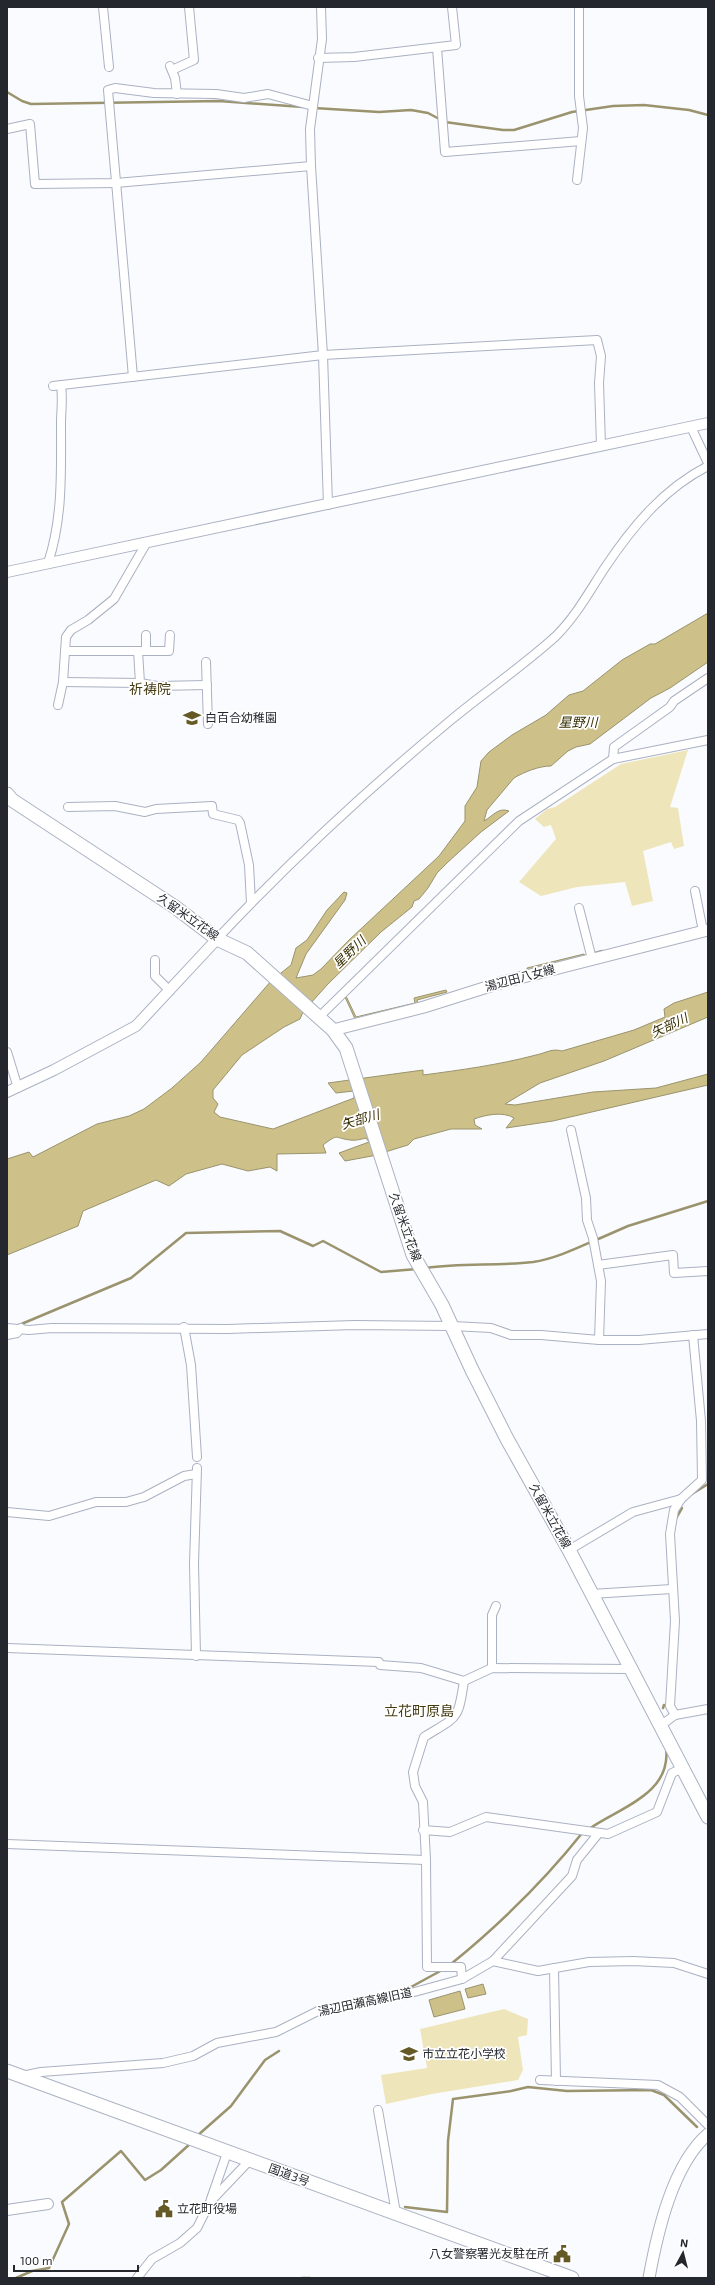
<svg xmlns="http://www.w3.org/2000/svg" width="715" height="2285" font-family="'Exo 2','Noto Sans JP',sans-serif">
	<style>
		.green { fill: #efe5ba }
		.water { fill: #cdc189; stroke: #9a936d }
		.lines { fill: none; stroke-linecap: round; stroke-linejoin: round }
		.stream { stroke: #9a936d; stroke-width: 2.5 }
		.minor-casing { stroke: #aab1c2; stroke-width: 10 }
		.tertiary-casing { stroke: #aab1c2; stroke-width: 12 }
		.secondary-casing { stroke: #aab1c2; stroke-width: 13 }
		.primary-casing { stroke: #aab1c2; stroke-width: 15 }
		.trunk-casing { stroke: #aab1c2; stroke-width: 15 }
		.minor { stroke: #fff; stroke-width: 8 }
		.tertiary { stroke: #fff; stroke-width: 10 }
		.secondary { stroke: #fff; stroke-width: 11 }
		.primary { stroke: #fff; stroke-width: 13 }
		.trunk { stroke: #fff; stroke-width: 13 }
		.labels { text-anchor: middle; stroke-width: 3.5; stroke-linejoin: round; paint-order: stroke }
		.poi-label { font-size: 12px; fill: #24272d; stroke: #fff; text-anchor: start }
		.street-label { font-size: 12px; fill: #24272d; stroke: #fff }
		.water-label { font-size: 13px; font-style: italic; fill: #362d00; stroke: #fff }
		.quarter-label { font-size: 14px; fill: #453c13; stroke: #fff }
	</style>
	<rect width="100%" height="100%" fill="#f9fbfe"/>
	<g class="green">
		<polygon points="688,750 670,807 678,808 684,846 674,849 671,842 643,851 653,901 632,906 625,882 577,887 541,896 519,882 556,839 551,825 544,827 535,819 547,809 555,807 621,764"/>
		<polygon points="504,2009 528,2019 527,2035 518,2037 523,2070 518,2080 432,2094 386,2104 381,2075 427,2068 420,2029"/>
	</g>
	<g class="water">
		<path d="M708,613V662L670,688L651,698L590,744L576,747L568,751L551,766C539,766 524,772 514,778L487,810L484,821C493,816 498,807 509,811L481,832L448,862L437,873L428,888L419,899L414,901L412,907L381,932L327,985L303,1012L300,1019L284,1027L242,1055L213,1090V1098L218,1104L214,1112L220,1117L273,1129L354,1098V1091L336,1093L328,1083L423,1070V1075C461,1070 498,1065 536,1055C546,1053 552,1048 562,1051L634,1030L665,1017L664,1009L674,1003L708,992V1017L604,1061L540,1083L505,1104L515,1105L593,1092L656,1088L708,1074V1085L553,1121L506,1128L514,1118C503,1111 485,1115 474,1119L475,1125L482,1129H451L414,1139L408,1145L372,1156L345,1161L339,1153L369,1142L366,1138C362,1139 355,1141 350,1140C334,1138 339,1133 323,1145L326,1153L277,1154V1171L270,1167L248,1171L222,1164L186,1174L169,1186L156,1180L83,1211L78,1226L7,1255V1159L29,1152L33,1157L97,1124L129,1116L144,1109L172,1088L201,1062L271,981L291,965L296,948L307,940L327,910L344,892L347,893L345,900L306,954L296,978L313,975L321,969L349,940L439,856L465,821V806L477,787L481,761L489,752L512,735L546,715L569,695L583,691L622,660L650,644H655Z"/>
		<polygon points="584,954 585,956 527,970 527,968"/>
		<polygon points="446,990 447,992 417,1000 418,1004 355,1019 345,997 346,996 356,1017 415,1003 414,998"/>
		<polygon points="483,1984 486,1994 468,1998 465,1989"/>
		<polygon points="460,1991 465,2009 434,2017 429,2000"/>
	</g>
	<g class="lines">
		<g class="stream">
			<polyline points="7,92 22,101 31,104 219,101 303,107"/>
			<polyline points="314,108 379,112 411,110 428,113 445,122 503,130 514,130 572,112 613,106 644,105 689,110 708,115"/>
			<polyline points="595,953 602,951"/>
			<polyline points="596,1240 628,1226 708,1201"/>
			<path d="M426,1268C461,1263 497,1266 533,1262C553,1259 573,1250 591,1242"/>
			<polyline points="19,1325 131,1278 186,1233 280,1231 313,1246 323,1241 381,1272 417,1269"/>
			<polyline points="692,1494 708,1484"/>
			<polyline points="675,1520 682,1508"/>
			<polyline points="663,1708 664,1705"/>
			<path d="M589,1829C619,1808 672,1794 666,1748"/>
			<path d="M451,1964C499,1925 544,1881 583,1832"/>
			<polyline points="363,1998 411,1987 444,1969"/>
			<polyline points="197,2136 231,2106 265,2060 279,2051"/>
			<polyline points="405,2207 447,2212 448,2141 453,2099 511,2091 528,2087 567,2091 651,2090 664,2095 697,2127"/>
			<polyline points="16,2278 32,2271 49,2268 69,2224 62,2202 121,2151 145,2180 161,2170 191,2143"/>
			<polyline points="302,2278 310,2278"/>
		</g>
		<g class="minor-casing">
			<g id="minor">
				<polyline points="103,7 109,67"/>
				<polyline points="321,7 322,39 310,129 311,166 323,355 328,505"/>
				<polyline points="437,48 445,152 581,141"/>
				<polyline points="318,58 354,57 456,45 452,7"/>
				<polyline points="170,66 175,78 177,94"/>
				<polyline points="172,70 194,60 189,7"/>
				<polyline points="7,129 30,124 35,184 116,183 311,166"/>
				<polyline points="577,180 583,128 579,96 579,7"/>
				<polyline points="133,377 108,90 115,88 154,93 216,94 244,98 268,94 313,106"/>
				<polyline points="53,386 323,355 597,340 601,356 599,383 601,446"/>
				<polyline points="691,427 708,463"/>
				<path d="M48,563C63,518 61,471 61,424C61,411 63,398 61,385"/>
				<polyline points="65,651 169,651 170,635"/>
				<polyline points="138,651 140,683"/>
				<polyline points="146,651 146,635"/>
				<polyline points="206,662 208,724"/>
				<polyline points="63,682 140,683 157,686 207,685"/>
				<polyline points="58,705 63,682 66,637 71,630 88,620 114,599 147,542"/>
				<polyline points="613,759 614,747 670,707 674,701 708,678"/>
				<polyline points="68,807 115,806 145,812 156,809 212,806 213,814 238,820 240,823 249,865 251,903"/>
				<polyline points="695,891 703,931"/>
				<polyline points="579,908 592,959"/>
				<path d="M217,939C290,861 369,788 451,720C486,691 523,666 556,636C576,616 589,592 604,569C632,527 663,489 708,466"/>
				<polyline points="155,960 155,976 170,991"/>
				<polyline points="319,1017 519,821 613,759 708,740"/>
				<polyline points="7,1052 18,1088"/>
				<polyline points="571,1130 586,1198 587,1220 593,1238 601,1281 599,1340"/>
				<polyline points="598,1265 673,1255 674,1273 708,1271"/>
				<polyline points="184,1327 191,1365 197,1457"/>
				<polyline points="7,1328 29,1330 52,1328 228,1329 354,1325 453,1326 491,1328 511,1335 541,1335 599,1340 639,1340 708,1334"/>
				<polyline points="7,1335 17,1333 21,1328"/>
				<polyline points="7,1512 49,1516 96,1502 126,1502 144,1497 184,1476 196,1474"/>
				<polyline points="569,1550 633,1512 681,1499 702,1480 701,1421 693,1335"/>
				<polyline points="591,1594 672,1589"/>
				<polyline points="7,1648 379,1662 380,1665 421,1668 464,1681 492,1668 629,1669"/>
				<polyline points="196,1656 194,1564 197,1468"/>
				<polyline points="492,1668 492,1615 496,1606"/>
				<polyline points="675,1715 708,1709"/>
				<polyline points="660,1726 675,1715 670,1706 675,1621 670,1534 674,1510 681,1499"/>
				<polyline points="423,1830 450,1832 486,1817 608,1834 657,1812 672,1773 683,1768"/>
				<polyline points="7,1844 426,1860"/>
				<polyline points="493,1961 538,1971 589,1962 633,1961 674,1963 708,1974"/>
				<polyline points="554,1968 556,2081"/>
				<path d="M462,1979L461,1967H427L426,1860L423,1802L415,1786L413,1772L424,1737C458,1716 458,1721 464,1681"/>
				<polyline points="22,2076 41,2072 163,2063 193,2056 217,2043 276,2032 320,2010 407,1994 462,1979 493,1961 572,1876 577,1860 598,1834"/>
				<polyline points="540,2080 658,2085 680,2097 708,2125"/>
				<polyline points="378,2110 396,2213"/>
				<polyline points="211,2199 227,2153"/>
				<polyline points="137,2278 152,2259 180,2243 197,2228 210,2202 249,2161"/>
			</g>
		</g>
		<g class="tertiary-casing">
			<g id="tertiary">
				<polyline points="7,572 708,423"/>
				<polyline points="7,1092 54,1070 136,1026 217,939"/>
				<polyline points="7,2210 48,2204"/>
			</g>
		</g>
		<g class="secondary-casing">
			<g id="secondary">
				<polyline points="333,1030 424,1007 503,982 708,930"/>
				<path d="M649,2278C657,2234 672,2165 708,2134"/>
			</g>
		</g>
		<g class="primary-casing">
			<polyline id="primary" points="7,794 12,800 175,907 217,939 247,953 333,1030 346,1048 413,1255 442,1305 472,1370 507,1439 569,1550 708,1817"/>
		</g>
		<g class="trunk-casing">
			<polyline id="trunk" points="7,2071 572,2278"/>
		</g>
		<use href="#minor" class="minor"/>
		<use href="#tertiary" class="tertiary"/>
		<use href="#secondary" class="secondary"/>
		<use href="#primary" class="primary"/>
		<use href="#trunk" class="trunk"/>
	</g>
	<defs>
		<g id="school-bare" transform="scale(1.38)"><path d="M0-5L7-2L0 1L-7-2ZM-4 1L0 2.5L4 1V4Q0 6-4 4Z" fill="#655926" stroke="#fff" stroke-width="2.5" paint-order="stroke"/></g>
		<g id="civic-bare" transform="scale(1.38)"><path d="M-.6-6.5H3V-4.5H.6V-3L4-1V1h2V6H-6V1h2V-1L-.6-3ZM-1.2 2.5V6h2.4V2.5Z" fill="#655926" stroke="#fff" stroke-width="2.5" paint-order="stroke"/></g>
	</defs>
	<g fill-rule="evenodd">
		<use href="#school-bare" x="192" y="718"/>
		<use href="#school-bare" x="409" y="2054"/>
		<use href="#civic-bare" x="164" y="2209"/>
		<use href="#civic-bare" x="562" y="2254"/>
	</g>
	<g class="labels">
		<g class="poi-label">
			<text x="205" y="722">白百合幼稚園</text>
			<text x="422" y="2058">市立立花小学校</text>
			<text x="177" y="2213">立花町役場</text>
			<text x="549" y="2258" text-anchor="end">八女警察署光友駐在所</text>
		</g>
		<g class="street-label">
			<text transform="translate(188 917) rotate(35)" y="4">久留米立花線</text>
			<text transform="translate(520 978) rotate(-15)" y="4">湯辺田八女線</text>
			<text transform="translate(405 1227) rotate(70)" y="4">久留米立花線</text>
			<text transform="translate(550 1516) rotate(61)" y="4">久留米立花線</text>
			<text transform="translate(365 2002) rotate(-12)" y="4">湯辺田瀬高線旧道</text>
			<text transform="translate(289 2175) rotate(20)" y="4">国道3号</text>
		</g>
		<g class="water-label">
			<text x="578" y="727">星野川</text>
			<text transform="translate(349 952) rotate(-44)" y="5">星野川</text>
			<text transform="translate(669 1025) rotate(-25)" y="5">矢部川</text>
			<text transform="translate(360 1119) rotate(-16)" y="5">矢部川</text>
		</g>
		<g class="quarter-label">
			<text x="150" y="694">祈祷院</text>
			<text x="419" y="1716">立花町原島</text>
		</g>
	</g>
	<rect width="715" height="2285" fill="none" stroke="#24272d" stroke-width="16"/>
	<g transform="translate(683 2253) rotate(7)" stroke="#ffffff" stroke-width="3" paint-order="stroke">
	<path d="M0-3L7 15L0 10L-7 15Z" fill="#24272d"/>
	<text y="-6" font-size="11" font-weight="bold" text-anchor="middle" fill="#24272d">N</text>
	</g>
	<path d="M14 2265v6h124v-6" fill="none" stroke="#24272d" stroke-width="2"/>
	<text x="20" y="2265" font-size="12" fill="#24272d" stroke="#ffffff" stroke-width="3" paint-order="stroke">100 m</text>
</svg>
